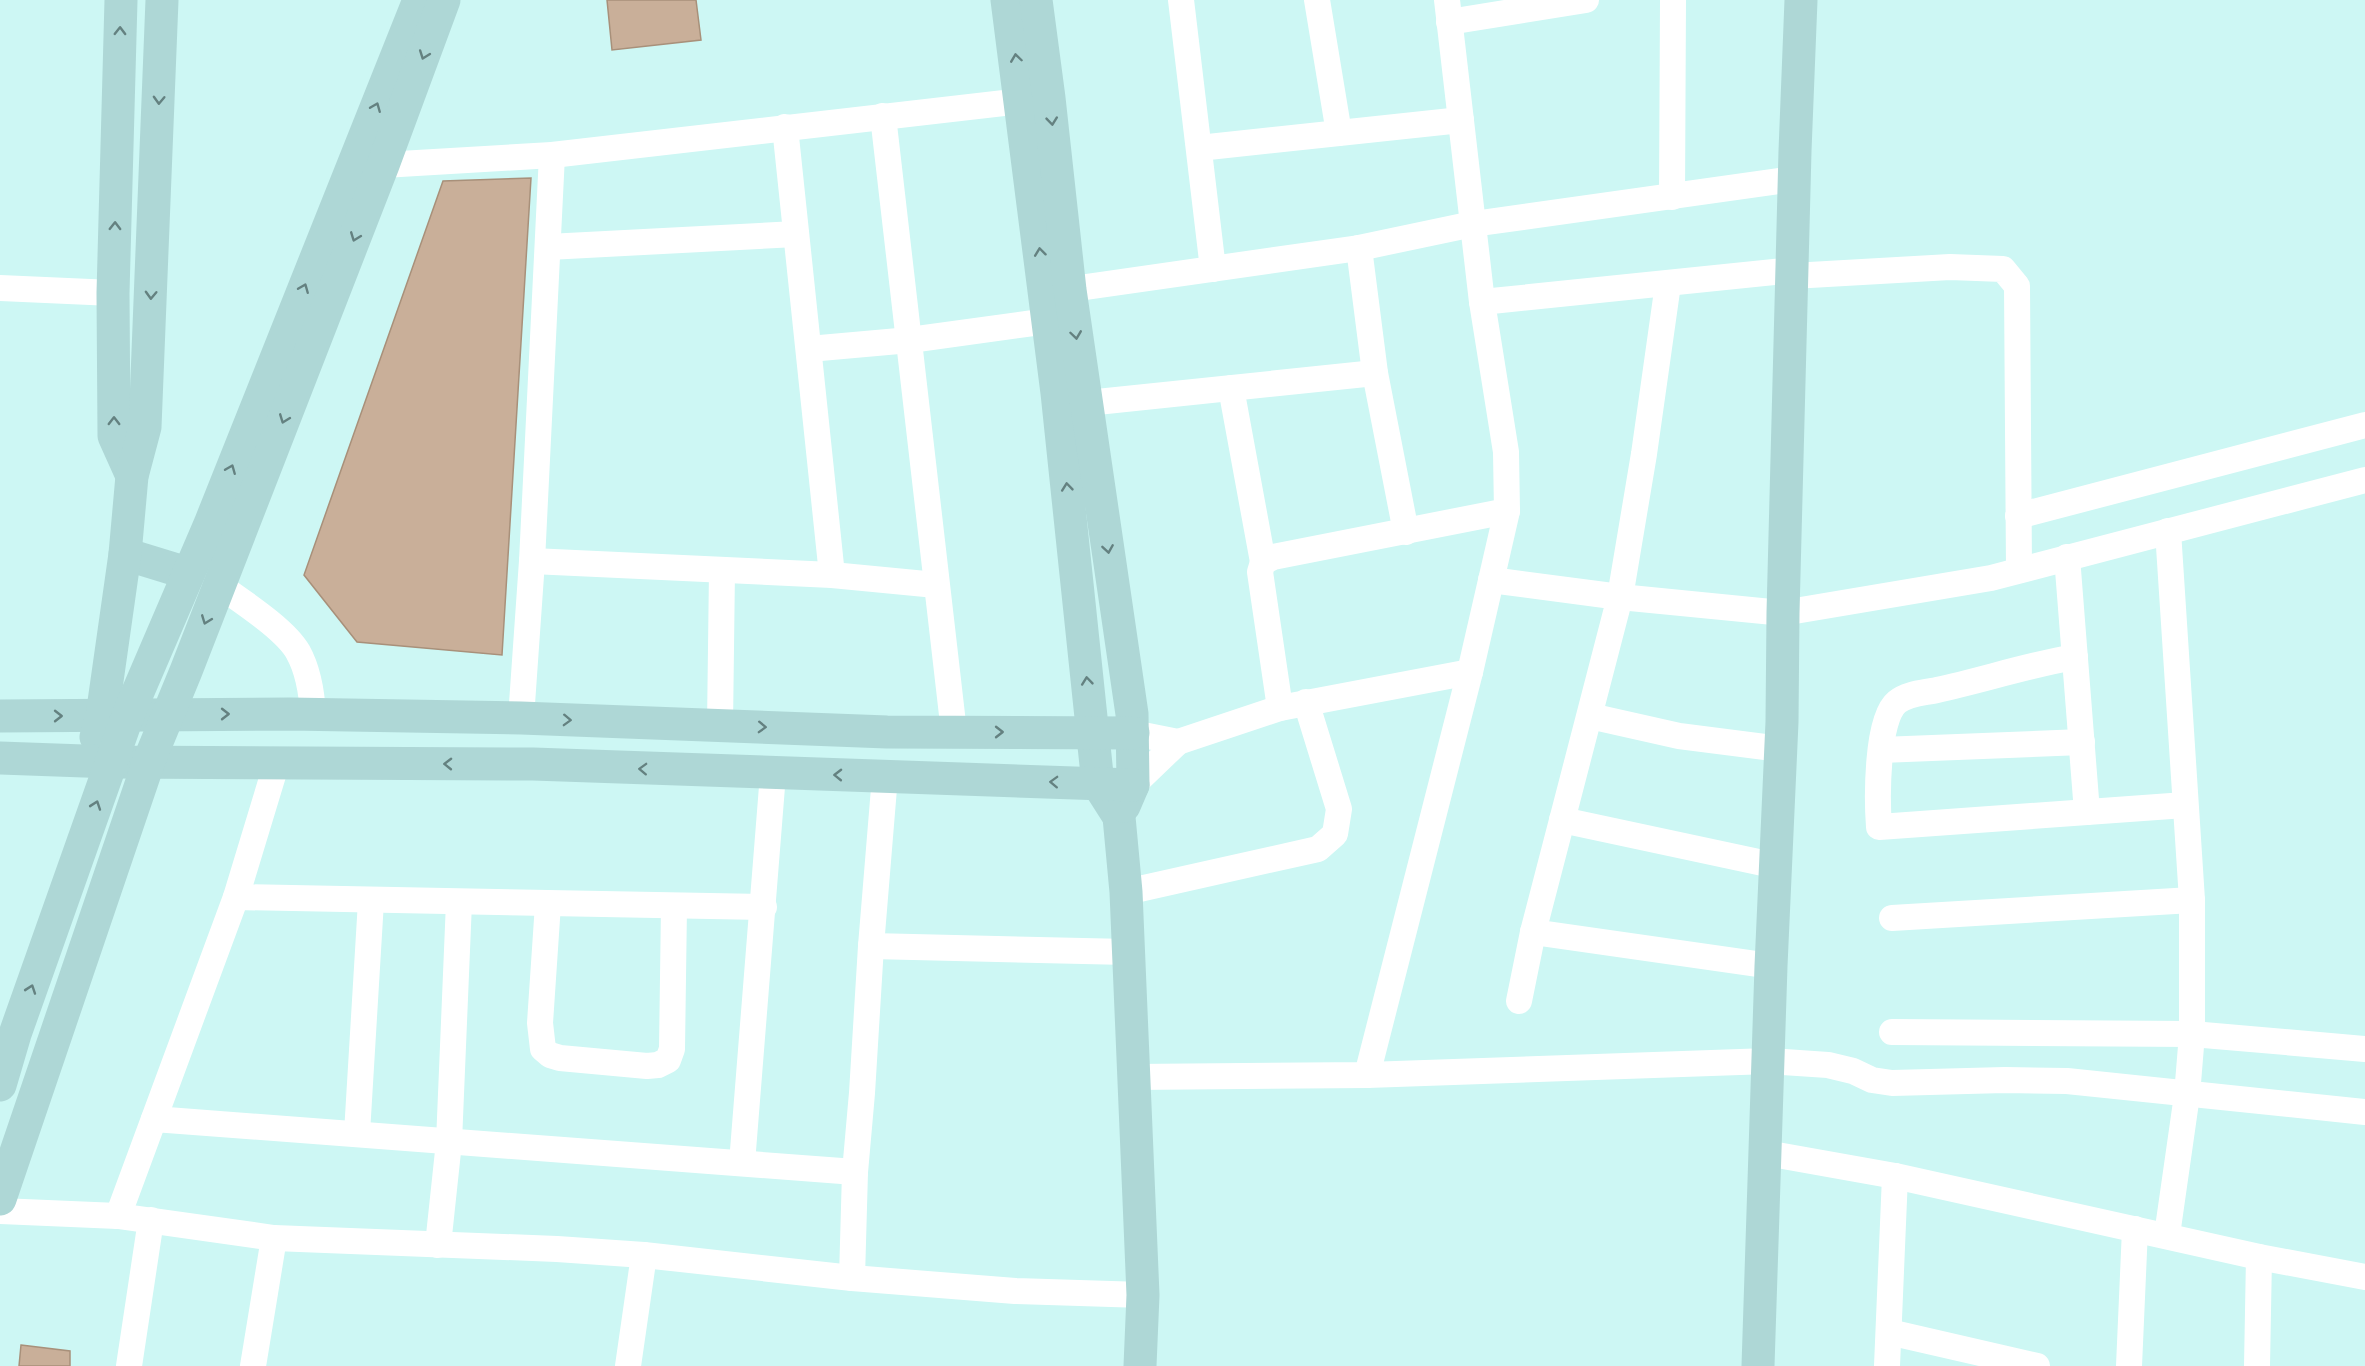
<svg xmlns="http://www.w3.org/2000/svg" width="2365" height="1366" font-family="Ubuntu,sans-serif">
	<style>
		.building { fill: #c9af99; stroke: #a8907a; stroke-width: 1.5 }
		.lines { fill: none; stroke-linecap: round; stroke-linejoin: round }
		.street { stroke: #fff; stroke-width: 26 }
		.secondary { stroke: #aed7d6; stroke-width: 33 }
		.oneway { stroke: #648180 }
	</style>
	<rect width="100%" height="100%" fill="#cdf7f4"/>
	<g class="building">
		<polygon points="607,0 696,0 701,40 612,50"/>
		<polygon points="531,178 502,655 357,642 304,575 443,181"/>
		<polygon points="21,1345 70,1351 70,1366 19,1366"/>
	</g>
	<g class="lines">
		<g class="street">
			<polyline points="1181,0 1213,269"/>
			<polyline points="1317,0 1339,133"/>
			<polyline points="1449,22 1586,0"/>
			<polyline points="883,116 954,732"/>
			<polyline points="785,127 832,575"/>
			<polyline points="1199,148 1461,120"/>
			<polyline points="383,165 552,155 1022,101"/>
			<polyline points="1672,197 1673,0"/>
			<polyline points="548,247 796,234"/>
			<polyline points="1359,248 1375,373 1406,532"/>
			<polyline points="1792,276 1950,267 2003,269 2017,286 2019,570"/>
			<polyline points="0,288 113,293"/>
			<polyline points="1051,292 1359,248 1473,224 1794,179"/>
			<polyline points="1482,302 1793,270"/>
			<polyline points="809,349 910,340 1048,321"/>
			<polyline points="1231,388 1263,562"/>
			<polyline points="1068,405 1375,373"/>
			<polyline points="2018,516 2365,425"/>
			<polyline points="2067,557 2087,812"/>
			<polyline points="532,561 832,575 936,585"/>
			<polyline points="1491,580 1620,597 1783,613 1991,578 2365,480"/>
			<path d="M219,585C241,601 285,629 298,652C308,670 312,695 313,715"/>
			<path d="M2075,657C2028,665 1983,680 1937,690C1924,693 1908,693 1897,702C1876,719 1877,800 1879,827L2185,805"/>
			<polyline points="1280,708 1260,572 1263,562 1273,557 1507,511"/>
			<polyline points="1590,716 1679,736 1781,749"/>
			<polyline points="521,718 532,561 552,155"/>
			<polyline points="720,725 722,570"/>
			<polyline points="1133,733 1178,742 1133,785"/>
			<polyline points="1178,742 1280,708 1470,672"/>
			<polyline points="1881,750 2082,742"/>
			<polyline points="1562,820 1777,866"/>
			<polyline points="1126,892 1318,849 1335,834 1339,809 1306,702"/>
			<polyline points="236,897 764,907"/>
			<polyline points="548,904 540,1023 543,1049 550,1055 560,1058 647,1066 658,1065 668,1060 672,1049 674,906"/>
			<polyline points="1892,918 2192,900"/>
			<polyline points="1533,932 1771,966"/>
			<polyline points="871,946 1128,952"/>
			<polyline points="1519,1001 1533,932 1620,597 1644,454 1668,284"/>
			<polyline points="1892,1032 2192,1034 2365,1049"/>
			<polyline points="1367,1075 1470,672 1507,511 1506,452 1482,302 1447,0"/>
			<polyline points="1133,1077 1367,1075 1769,1061 1828,1065 1853,1071 1872,1080 1892,1083 2005,1080 2067,1081 2365,1112"/>
			<polyline points="154,1119 855,1172"/>
			<polyline points="357,1133 371,901"/>
			<polyline points="1766,1153 1895,1176 2259,1257 2365,1277"/>
			<polyline points="742,1163 773,774"/>
			<polyline points="0,1211 118,1216 274,1238 557,1249 644,1255 852,1278 1015,1291 1143,1295"/>
			<polyline points="118,1216 236,897 277,762"/>
			<polyline points="2167,1235 2187,1095 2192,1034 2192,900 2168,531"/>
			<polyline points="438,1245 449,1142 459,902"/>
			<polyline points="852,1278 855,1172 862,1093 871,946 885,776"/>
			<polyline points="1889,1332 2037,1366"/>
			<polyline points="129,1366 151,1220"/>
			<polyline points="253,1366 274,1238"/>
			<polyline points="628,1366 644,1255"/>
			<polyline points="1887,1366 1895,1176"/>
			<polyline points="2129,1366 2135,1229"/>
			<polyline points="2257,1366 2259,1257"/>
		</g>
		<g class="secondary">
			<polyline points="121,0 113,293 114,436 132,476"/>
			<polyline points="1007,0 1057,393 1098,784 1119,817 1126,892 1143,1295 1140,1366"/>
			<polyline points="1036,0 1049,98 1070,290 1132,714 1133,785 1124,806"/>
			<polyline points="125,554 187,573"/>
			<polyline points="0,716 290,714 521,718 887,732 1133,733"/>
			<polyline points="96,737 102,716 125,554 132,476 145,427 162,0"/>
			<polyline points="0,758 112,762 533,764 1133,785"/>
			<polyline points="0,1085 15,1034 128,715 210,524 419,0"/>
			<polyline points="0,1199 149,761 186,671 383,165 444,0"/>
			<polyline points="1758,1366 1771,966 1782,722 1783,613 1795,151 1801,0"/>
		</g>
	</g>
	<defs><path id="oneway-chevron" d="M-2-3.5L2.5 0L-2 3.5" fill="none" stroke-width="1.6" stroke-linecap="round" stroke-linejoin="round" transform="scale(1.5)"/></defs>
	<g class="oneway">
		<use href="#oneway-chevron" transform="translate(120 31) rotate(-89)"/>
		<use href="#oneway-chevron" transform="translate(424 55) rotate(110)"/>
		<use href="#oneway-chevron" transform="translate(1016 58) rotate(-98)"/>
		<use href="#oneway-chevron" transform="translate(159 100) rotate(92)"/>
		<use href="#oneway-chevron" transform="translate(376 107) rotate(-68)"/>
		<use href="#oneway-chevron" transform="translate(1052 121) rotate(84)"/>
		<use href="#oneway-chevron" transform="translate(115 226) rotate(-89)"/>
		<use href="#oneway-chevron" transform="translate(355 237) rotate(111)"/>
		<use href="#oneway-chevron" transform="translate(1040 252) rotate(-97)"/>
		<use href="#oneway-chevron" transform="translate(304 288) rotate(-68)"/>
		<use href="#oneway-chevron" transform="translate(151 295) rotate(92)"/>
		<use href="#oneway-chevron" transform="translate(1076 335) rotate(82)"/>
		<use href="#oneway-chevron" transform="translate(284 419) rotate(111)"/>
		<use href="#oneway-chevron" transform="translate(114 421) rotate(-90)"/>
		<use href="#oneway-chevron" transform="translate(231 469) rotate(-68)"/>
		<use href="#oneway-chevron" transform="translate(1067 487) rotate(-96)"/>
		<use href="#oneway-chevron" transform="translate(1108 549) rotate(81)"/>
		<use href="#oneway-chevron" transform="translate(206 620) rotate(111)"/>
		<use href="#oneway-chevron" transform="translate(1087 681) rotate(-96)"/>
		<use href="#oneway-chevron" transform="translate(225 714)"/>
		<use href="#oneway-chevron" transform="translate(58 716)"/>
		<use href="#oneway-chevron" transform="translate(567 720) rotate(2)"/>
		<use href="#oneway-chevron" transform="translate(762 727) rotate(2)"/>
		<use href="#oneway-chevron" transform="translate(999 732)"/>
		<use href="#oneway-chevron" transform="translate(448 764) rotate(-179)"/>
		<use href="#oneway-chevron" transform="translate(643 769) rotate(-178)"/>
		<use href="#oneway-chevron" transform="translate(838 775) rotate(-179)"/>
		<use href="#oneway-chevron" transform="translate(1054 782) rotate(-178)"/>
		<use href="#oneway-chevron" transform="translate(96 805) rotate(-71)"/>
		<use href="#oneway-chevron" transform="translate(31 989) rotate(-71)"/>
	</g>
</svg>
